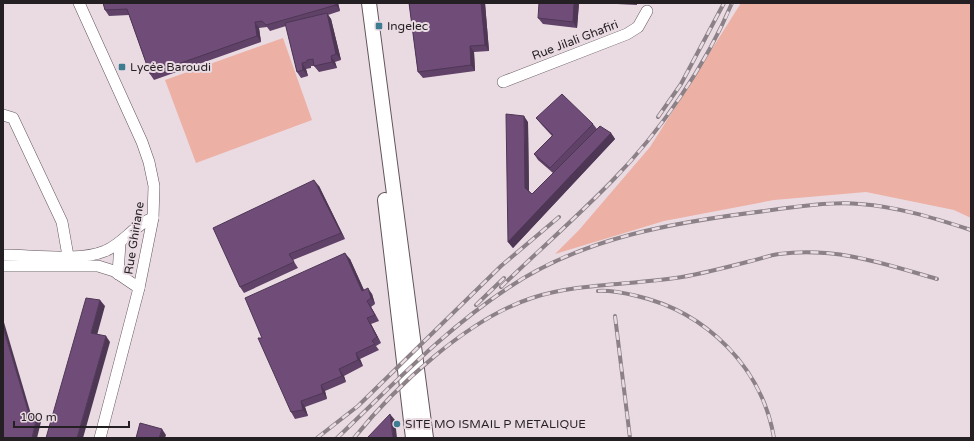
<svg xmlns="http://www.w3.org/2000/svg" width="974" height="441" font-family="'Varela Round',sans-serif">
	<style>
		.green { fill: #ecb0a4 }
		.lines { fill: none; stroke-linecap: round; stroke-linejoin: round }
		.minor-casing { stroke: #61545b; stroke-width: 12 }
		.major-casing { stroke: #61545b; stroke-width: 16 }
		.minor { stroke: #fff; stroke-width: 11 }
		.major { stroke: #fff; stroke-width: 14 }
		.rail-casing { stroke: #8b8187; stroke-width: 4 }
		.rail { stroke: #eadbe3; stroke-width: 2.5; stroke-dasharray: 8; stroke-linecap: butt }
		.wall { fill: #604268 }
		.shaded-wall { fill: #4e3655 }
		.building { fill: #704d79; stroke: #4e3655 }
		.poi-dot { fill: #3d7c91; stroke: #eadbe3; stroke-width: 1.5 }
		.labels { text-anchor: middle; stroke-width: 4; stroke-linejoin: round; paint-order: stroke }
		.poi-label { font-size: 12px; fill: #241f22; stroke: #eadbe3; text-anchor: start }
		.street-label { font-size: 12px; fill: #241f22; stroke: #eadbe3 }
	</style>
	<rect width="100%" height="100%" fill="#eadbe3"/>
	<g class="green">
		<polygon points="741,3 971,3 971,218 954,210 866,192 774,200 664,221 555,254 579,230 650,147"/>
		<polygon points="283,38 312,120 196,163 165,80"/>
	</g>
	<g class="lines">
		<g class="minor-casing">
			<g id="minor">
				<polyline points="79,3 142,142 149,162 154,186 153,218 139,288 100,438"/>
				<polyline points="503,82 627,34 638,27 647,11"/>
				<polyline points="3,115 13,118 62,222 68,256"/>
				<path d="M3,255C32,255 79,262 105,251C123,244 135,224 153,218"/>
				<polyline points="3,266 98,266 114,271 139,288"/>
				<polyline points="118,274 120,243"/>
			</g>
		</g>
		<g class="major-casing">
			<g id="major">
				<polyline points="369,3 426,438"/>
				<polyline points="385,200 413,438"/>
			</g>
		</g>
		<use href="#minor" class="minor"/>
		<use href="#major" class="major"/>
		<g class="rail-casing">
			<g id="rail">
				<polyline points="658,117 681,84 724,3"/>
				<path d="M501,287C538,251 577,217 613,180C660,132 706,65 732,3"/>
				<path d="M598,291C611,290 624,293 637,296C706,312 762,367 774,438"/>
				<polyline points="476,305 504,278"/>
				<polyline points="615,316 630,438"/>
				<polyline points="317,438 358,406 501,266 559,217"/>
				<path d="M337,438C392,386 444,330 508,288C583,237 676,222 765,211C793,207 833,201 860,204C899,207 934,218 971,230"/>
				<path d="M354,438C396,386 467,319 532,298C577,283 634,285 682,277C705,273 728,267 751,261C760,259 770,255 779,254C837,247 882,263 937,279"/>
			</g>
		</g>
		<use href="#rail" class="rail"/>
	</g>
	<g class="wall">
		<polygon points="103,3 338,3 340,11 328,15 331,19 341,60 335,62 337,68 319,72 314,66 311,66 311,68 306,69 308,76 301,78 297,72 286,26 270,31 267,27 259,28 261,42 154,80 150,74 129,15 109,16 105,10"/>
		<polygon points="409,3 485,3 489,51 474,52 475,71 423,78 418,72"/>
		<polygon points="579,3 577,28 543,24 538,18"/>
		<polygon points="597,3 637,3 637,5"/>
		<polygon points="536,118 593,124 597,129 611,133 615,139 513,248 508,242 528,122 529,191 532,194 553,173 538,160 534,154 552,136 541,124"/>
		<polygon points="319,186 345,239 293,260 298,268 244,293 240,287"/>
		<polygon points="350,259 364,290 372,294 375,304 371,307 379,321 371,324 381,343 376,346 379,350 360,359 363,366 344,376 346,382 325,391 327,399 305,407 308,416 295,419 291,412 262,338"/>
	</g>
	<g class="shaded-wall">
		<polygon points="335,3 338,3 340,11 336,5"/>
		<polygon points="481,3 485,3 489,51 485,45"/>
		<polygon points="574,3 579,3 577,28 573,22"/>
		<polygon points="327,13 331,19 341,60 336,54"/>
		<polygon points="255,22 259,28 261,42 257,36"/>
		<polygon points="470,46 474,52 475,71 471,65"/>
		<polygon points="331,56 335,62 337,68 332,62"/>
		<polygon points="302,63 306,69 308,76 303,70"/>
		<polygon points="524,116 528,122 529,194 525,188"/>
		<polygon points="611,133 615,139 513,248 508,242"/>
		<polygon points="314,180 319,186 345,239 341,233"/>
		<polygon points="345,253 350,259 367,297 362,291"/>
		<polygon points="368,288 372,294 375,304 371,298"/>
		<polygon points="100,300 105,306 96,339 91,333"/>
		<polygon points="367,301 371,307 379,321 375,315"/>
		<polygon points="367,318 371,324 381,343 377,337"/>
		<polygon points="3,319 33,421 29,414 3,327"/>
		<polygon points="106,336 110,342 83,438 77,438"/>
		<polygon points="356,353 360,359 363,366 358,360"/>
		<polygon points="339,369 344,376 346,382 342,376"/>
		<polygon points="321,385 325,391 327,399 323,393"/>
		<polygon points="301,401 305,407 308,416 303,410"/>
		<polygon points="390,414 395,420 397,438 393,438"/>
		<polygon points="37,416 41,422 37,438 32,438"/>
		<polygon points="162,429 166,435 165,438 159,438"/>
	</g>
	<g class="building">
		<polygon points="103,3 335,3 336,5 266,25 262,21 255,22 257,36 150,74 127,9 105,10"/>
		<polygon points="409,3 481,3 485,45 470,46 471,65 418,72"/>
		<polygon points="539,3 574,3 573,22 538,18"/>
		<polygon points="327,13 336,54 331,56 332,62 314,66 313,59 307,60 307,62 302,63 303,70 297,72 285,23"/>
		<polygon points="562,94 593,124 550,168 534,154 553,135 536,118"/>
		<polygon points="506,114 524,116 525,188 532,194 600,126 611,133 508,242"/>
		<polygon points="314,180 341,233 289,254 294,262 240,287 213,228"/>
		<polygon points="345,253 362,291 368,288 371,298 367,301 375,315 367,318 377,337 372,341 375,344 356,353 358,360 339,369 342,376 321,385 323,393 301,401 303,410 291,412 258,338 262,338 245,298"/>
		<polygon points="86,298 100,300 91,333 106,336 77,438 46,438"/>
		<polygon points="3,327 29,414 37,416 32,438 3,438"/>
		<polygon points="390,414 393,438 367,438"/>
		<polygon points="140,423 162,429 159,438 136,438"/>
	</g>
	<g class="poi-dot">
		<rect x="375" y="22" width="8" height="8" rx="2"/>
		<rect x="118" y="63" width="8" height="8" rx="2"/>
		<circle cx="397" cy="424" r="4"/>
	</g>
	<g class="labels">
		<g class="poi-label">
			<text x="387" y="30">Ingelec</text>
			<text x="130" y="71">Lycée Baroudi</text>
			<text x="405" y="428">SITE MO ISMAIL P METALIQUE</text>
		</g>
		<g class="street-label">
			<text transform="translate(575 40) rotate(-21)" y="4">Rue Jilali Ghafiri</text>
			<text transform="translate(134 238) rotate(-81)" y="4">Rue Ghiriane</text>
		</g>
	</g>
	<rect width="974" height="441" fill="none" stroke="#241f22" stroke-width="8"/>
	<path d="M14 421v6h115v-6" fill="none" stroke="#241f22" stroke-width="2"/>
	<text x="20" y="421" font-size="12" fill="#241f22" stroke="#eadbe3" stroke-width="3" paint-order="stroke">100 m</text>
</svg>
